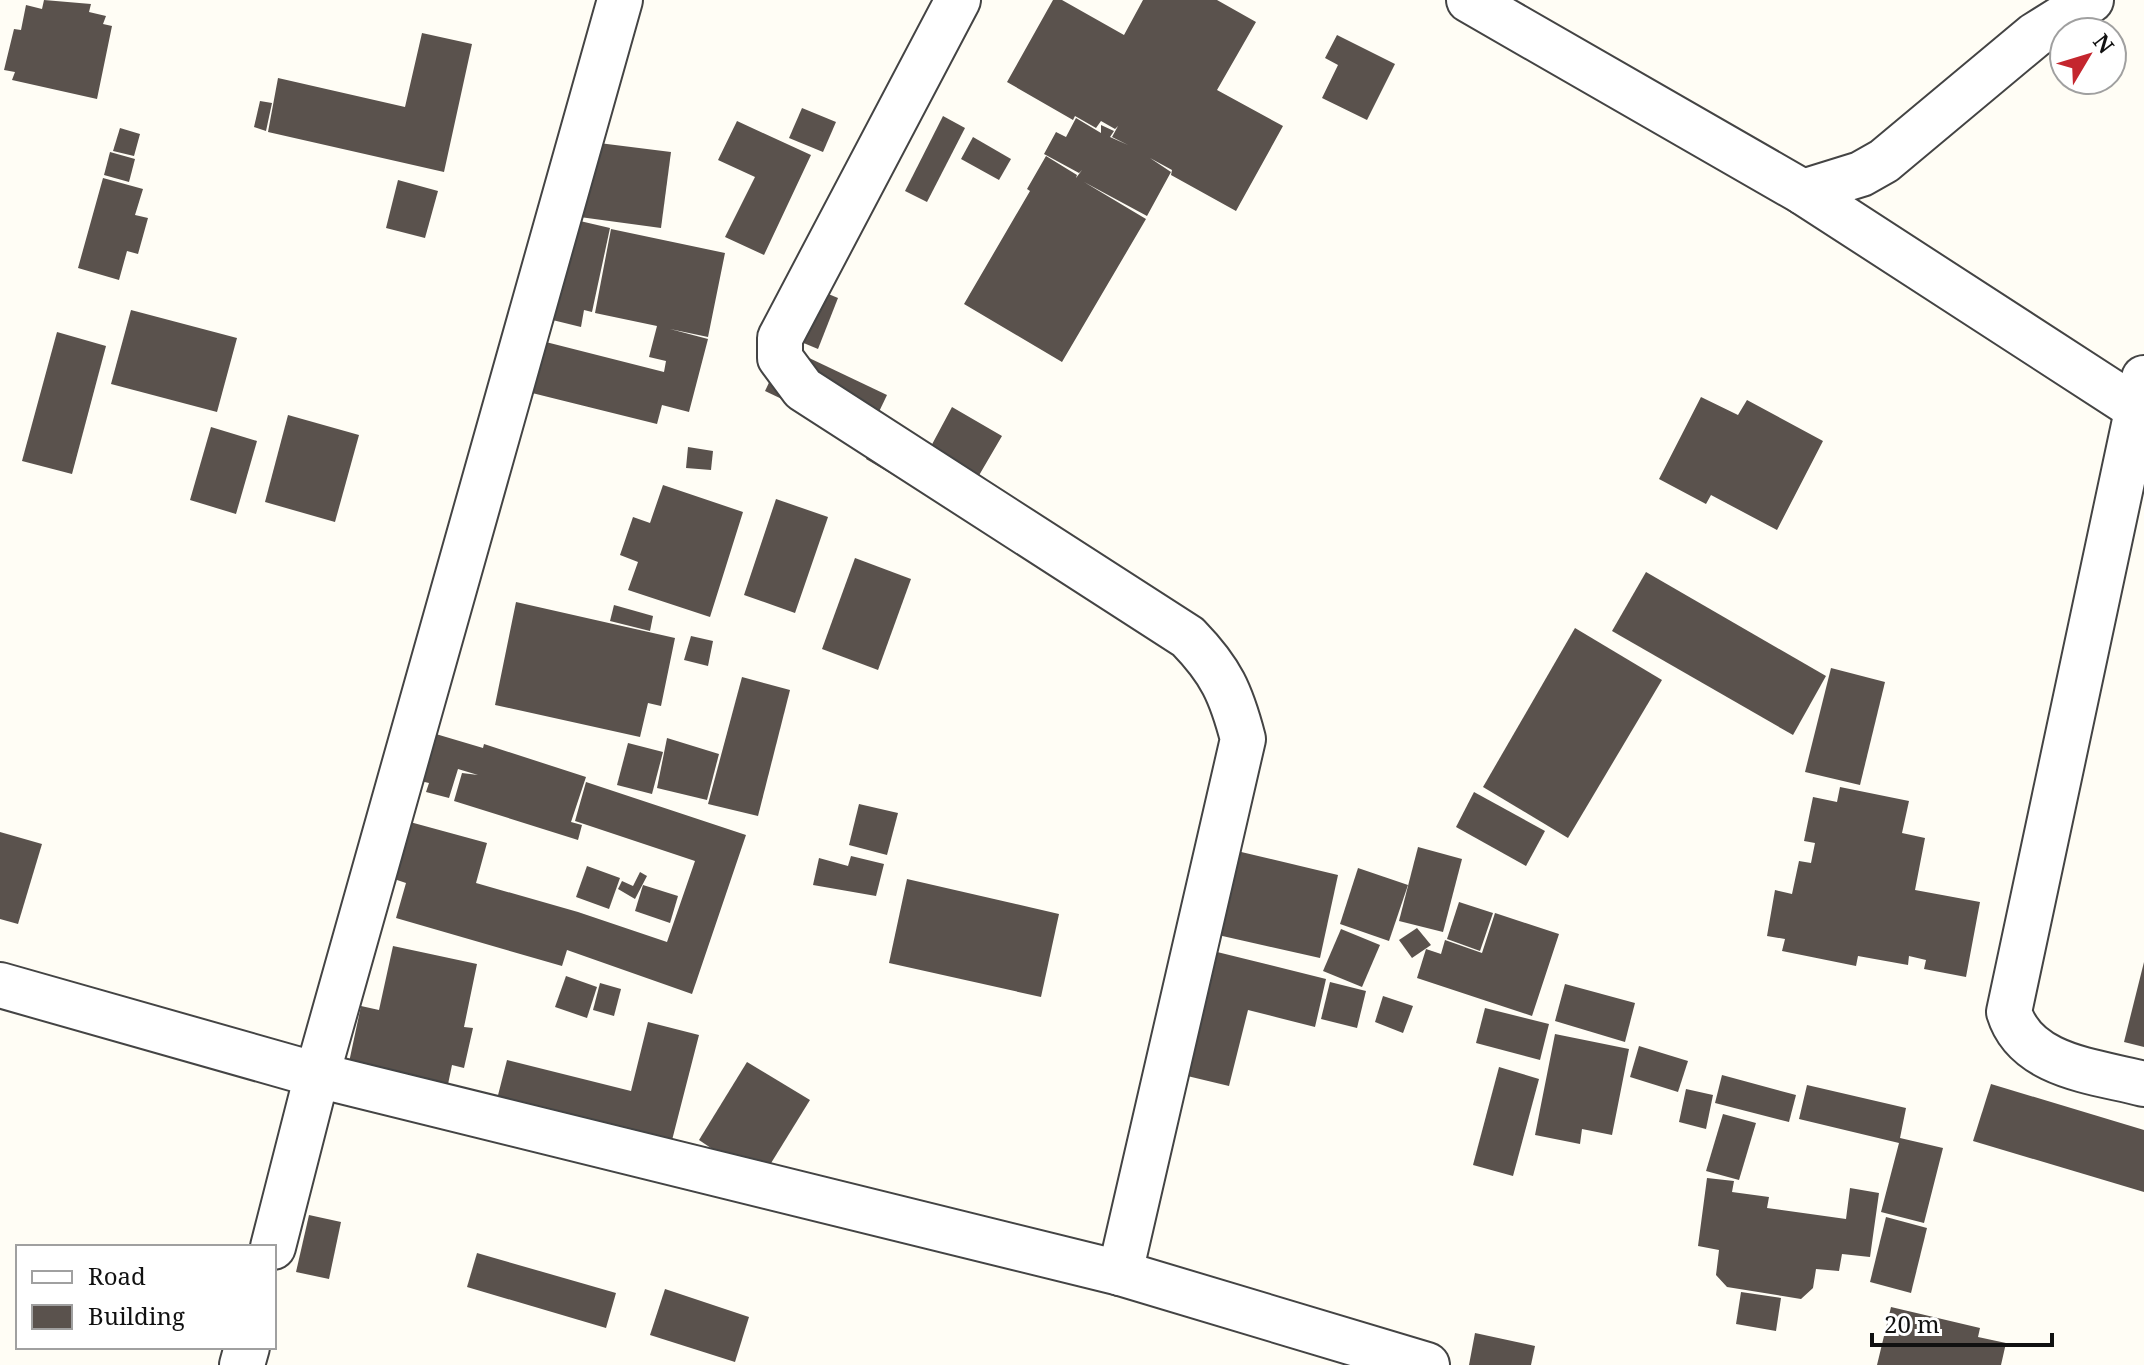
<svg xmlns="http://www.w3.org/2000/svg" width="2144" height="1365" font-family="'Noto Serif',serif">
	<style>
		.building { fill: #5a524d }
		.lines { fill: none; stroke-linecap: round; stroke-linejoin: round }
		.street-casing { stroke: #444; stroke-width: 48 }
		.street { stroke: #fff; stroke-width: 44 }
	</style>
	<rect width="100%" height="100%" fill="#fffdf5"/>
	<g class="building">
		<polygon points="44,0 91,4 89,12 106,16 103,24 112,26 97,99 12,80 15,72 4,70 14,29 21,30 26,5 42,9"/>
		<polygon points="1053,0 1062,0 1124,35 1143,0 1217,0 1256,22 1217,90 1283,126 1236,211 1171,175 1172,170 1150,158 1171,172 1147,216 1084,182 1146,219 1062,362 964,304 1030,191 1027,189 1046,156 1077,175 1076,178 1082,170 1079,173 1044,154 1056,132 1066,137 1076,118 1101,133 1101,125 1114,131 1110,137 1128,145 1112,137 1118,126 1115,129 1101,121 1096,128 1075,116 1073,120 1007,82"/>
		<polygon points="422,33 472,44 444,172 268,132 278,78 405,107"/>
		<polygon points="1337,35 1395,64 1367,120 1322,98 1338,65 1325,58"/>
		<polygon points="260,101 272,103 266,131 254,127"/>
		<polygon points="802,108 836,122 823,152 789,138"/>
		<polygon points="943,116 965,128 927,202 905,191"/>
		<polygon points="737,121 811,155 764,255 725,237 755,177 718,160"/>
		<polygon points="120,128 140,134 134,156 113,151"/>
		<polygon points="973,137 1011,159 999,180 961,159"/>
		<polygon points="575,140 671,152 661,228 565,215"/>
		<polygon points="110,152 135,159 129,182 104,175"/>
		<polygon points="103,178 143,189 135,215 148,218 138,254 127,251 119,280 78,268"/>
		<polygon points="398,180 438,191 425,238 386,228"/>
		<polygon points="550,214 610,228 592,312 584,310 581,327 528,314"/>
		<polygon points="611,229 725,253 708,337 670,329 708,339 689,412 662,405 657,424 520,390 534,339 664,372 666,361 649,357 657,326 595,313"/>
		<polygon points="814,288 838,298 818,349 794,339"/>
		<polygon points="131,310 237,338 217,412 111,384"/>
		<polygon points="57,332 106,346 72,474 22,461"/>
		<polygon points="786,347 887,395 866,439 765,391"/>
		<polygon points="1701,397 1738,415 1747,400 1823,441 1777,530 1711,495 1706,504 1659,479"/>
		<polygon points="952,407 1002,436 957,513 866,459 885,425 929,450"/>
		<polygon points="288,415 359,435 335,522 265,502"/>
		<polygon points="211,427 257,441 236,514 190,500"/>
		<polygon points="688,447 713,451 711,470 686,468"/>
		<polygon points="663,485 743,512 710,617 628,590 638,562 620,555 633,517 650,523"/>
		<polygon points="776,499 828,517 795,613 744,595"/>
		<polygon points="855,558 911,579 878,670 822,649"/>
		<polygon points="1646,572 1826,676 1793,735 1612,631"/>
		<polygon points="516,602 675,638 661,706 648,703 640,737 495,705"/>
		<polygon points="614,605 653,616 650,631 610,621"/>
		<polygon points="1575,628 1662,680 1568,838 1483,787"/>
		<polygon points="691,636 713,641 708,666 684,660"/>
		<polygon points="1831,668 1885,682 1860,785 1805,772"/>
		<polygon points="742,677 790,690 758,816 708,804"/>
		<polygon points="419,729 483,748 484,744 586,777 571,822 582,825 578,840 454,801 462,773 478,775 458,769 449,798 426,792 429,783 416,780"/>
		<polygon points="667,738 719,754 707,800 657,788"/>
		<polygon points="628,743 663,752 652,794 617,785"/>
		<polygon points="586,782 746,835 692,994 567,950 562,966 396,918 406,883 394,879 410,822 487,843 476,883 578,912 667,942 695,861 575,821"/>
		<polygon points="1840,787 1909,801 1902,833 1925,838 1915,890 1980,902 1966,977 1924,969 1926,960 1909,956 1908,965 1858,956 1856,966 1782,951 1785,939 1767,936 1775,890 1792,894 1799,861 1811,863 1815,843 1804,841 1813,797 1837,802"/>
		<polygon points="1474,792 1545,831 1526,866 1456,827"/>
		<polygon points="859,804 898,813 887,855 849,845"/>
		<polygon points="0,832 42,844 18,924 0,919"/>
		<polygon points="1418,847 1462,859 1443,932 1399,921"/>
		<polygon points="1237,851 1338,875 1320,958 1218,935"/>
		<polygon points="851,856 884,864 876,896 813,885 819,858 848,866"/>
		<polygon points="587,866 620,878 609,909 576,897"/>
		<polygon points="1358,868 1408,885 1389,941 1340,924"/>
		<polygon points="640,872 647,876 635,899 618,889 622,881 633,886"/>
		<polygon points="907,879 1059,914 1041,997 889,963"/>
		<polygon points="643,885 678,896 670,923 635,911"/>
		<polygon points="1459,902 1493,913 1480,951 1447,939"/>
		<polygon points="1495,913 1559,934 1532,1016 1417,978 1426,949 1441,954 1445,940 1482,953"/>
		<polygon points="1417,928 1431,945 1412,958 1399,940"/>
		<polygon points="1341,929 1380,945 1362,987 1323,971"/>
		<polygon points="393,946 477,964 464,1027 473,1028 464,1068 452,1065 447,1089 348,1067 361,1006 379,1010"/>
		<polygon points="1209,950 1326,979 1315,1027 1248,1010 1229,1086 1179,1074"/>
		<polygon points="2144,962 2144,1047 2124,1042"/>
		<polygon points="566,976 597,987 587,1018 555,1007"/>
		<polygon points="1330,982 1366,991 1357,1028 1321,1019"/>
		<polygon points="600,983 621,989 614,1016 593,1010"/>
		<polygon points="1565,984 1635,1003 1625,1042 1555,1021"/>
		<polygon points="1383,996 1413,1006 1403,1033 1375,1022"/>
		<polygon points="1485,1008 1549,1024 1540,1060 1476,1043"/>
		<polygon points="648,1022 699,1035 670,1148 496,1103 507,1060 631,1091"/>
		<polygon points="1555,1034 1629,1049 1612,1135 1582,1129 1580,1144 1535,1135"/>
		<polygon points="1639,1046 1688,1061 1678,1092 1630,1077"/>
		<polygon points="747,1062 810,1100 760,1181 699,1140"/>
		<polygon points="1499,1067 1539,1079 1513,1176 1473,1165"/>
		<polygon points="1722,1075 1796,1095 1789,1122 1715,1103"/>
		<polygon points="1991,1084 2144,1130 2144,1192 1973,1141"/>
		<polygon points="1807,1085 1906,1108 1900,1138 1943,1148 1924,1223 1881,1212 1899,1143 1799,1119"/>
		<polygon points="1686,1089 1713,1095 1706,1129 1679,1122"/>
		<polygon points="1723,1114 1756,1123 1739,1180 1706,1171"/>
		<polygon points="1707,1178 1734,1181 1732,1192 1769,1197 1767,1208 1846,1219 1850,1188 1879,1193 1870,1257 1842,1254 1839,1271 1816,1269 1813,1288 1801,1299 1727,1287 1716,1275 1719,1250 1698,1246"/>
		<polygon points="309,1215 341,1222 329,1279 296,1272"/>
		<polygon points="1886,1217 1927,1228 1911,1293 1870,1282"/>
		<polygon points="477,1253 616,1293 606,1328 467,1287"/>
		<polygon points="665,1289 749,1317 735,1362 650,1335"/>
		<polygon points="1741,1292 1781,1298 1776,1331 1736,1324"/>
		<polygon points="1891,1307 1980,1328 1978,1337 2006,1343 2001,1365 1877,1365"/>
		<polygon points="1475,1333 1535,1346 1531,1365 1469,1365"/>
	</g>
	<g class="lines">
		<g class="street-casing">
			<g id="street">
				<path d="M958,0L780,338V358L803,389L1188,637C1221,671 1231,693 1243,739L1120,1273"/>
				<polyline points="1469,0 1803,192 2144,413"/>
				<polyline points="1803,192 1861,174 1884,161 2035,35 2091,0"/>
				<path d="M2144,378L2009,1012C2026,1067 2095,1071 2144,1084"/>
				<polyline points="0,985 317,1075 1120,1273 1427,1365"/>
				<polyline points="273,1247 317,1075 620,0"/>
				<polyline points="242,1365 247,1347"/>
			</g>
		</g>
		<use href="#street" class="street"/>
	</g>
	<rect x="16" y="1245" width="260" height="104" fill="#ffffff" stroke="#a0a0a0" stroke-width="2"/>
	<rect x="32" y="1271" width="40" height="12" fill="#ffffff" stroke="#a0a0a0" stroke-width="2"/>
	<text x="88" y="1285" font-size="24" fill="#111111">Road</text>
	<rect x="32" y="1305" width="40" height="24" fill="#5a524d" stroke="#a0a0a0" stroke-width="2"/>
	<text x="88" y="1325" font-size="24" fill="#111111">Building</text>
	<g transform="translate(2088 56) rotate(52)"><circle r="38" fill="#ffffff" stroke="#a0a0a0" stroke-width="2"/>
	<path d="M0-6L14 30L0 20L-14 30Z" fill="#c4262e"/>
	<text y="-12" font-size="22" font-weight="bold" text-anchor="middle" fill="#111111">N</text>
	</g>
	<path d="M1872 1333v12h180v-12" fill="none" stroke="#111111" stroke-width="4"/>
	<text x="1884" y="1333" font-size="24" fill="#111111" stroke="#ffffff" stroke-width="6" paint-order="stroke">20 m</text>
</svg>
